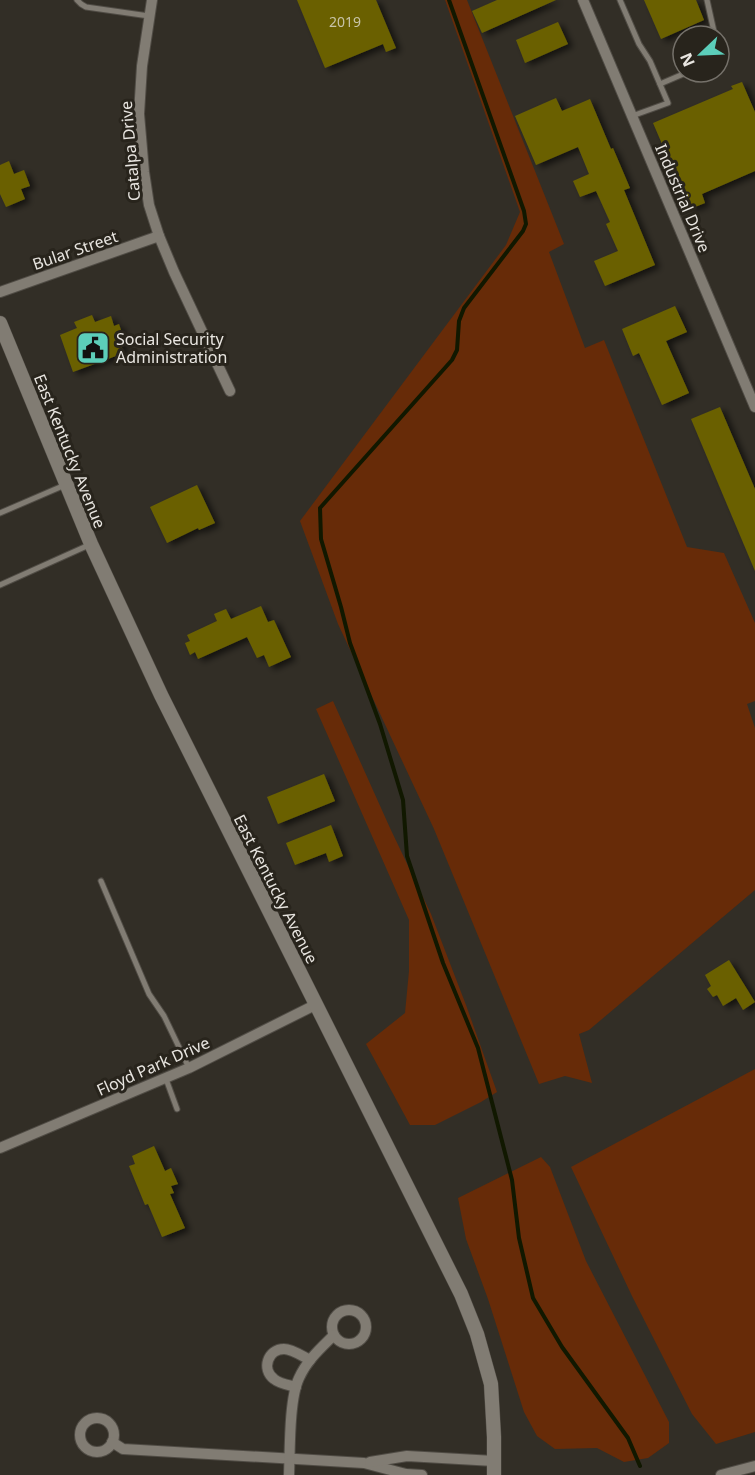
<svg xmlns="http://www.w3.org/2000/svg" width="755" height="1475" font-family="'Noto Sans',sans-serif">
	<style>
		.green { fill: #672b08 }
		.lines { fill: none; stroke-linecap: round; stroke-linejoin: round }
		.stream { stroke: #111800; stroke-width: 4 }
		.building { fill: #6a6100; filter: url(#shadow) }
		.service-casing { stroke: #504c45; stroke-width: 7 }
		.minor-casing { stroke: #504c45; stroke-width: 12 }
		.tertiary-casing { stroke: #504c45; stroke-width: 15 }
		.service { stroke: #817c73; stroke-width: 5 }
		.minor { stroke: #817c73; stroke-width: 10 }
		.tertiary { stroke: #817c73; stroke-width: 14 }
		.labels { text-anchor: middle; stroke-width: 6; stroke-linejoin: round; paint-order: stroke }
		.number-label { font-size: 14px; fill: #c8c4a8 }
		.street-label { font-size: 16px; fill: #e8e5e0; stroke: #28241c }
		.poi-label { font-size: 16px; fill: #e8e5e0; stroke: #28241c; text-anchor: start }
	</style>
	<defs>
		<filter id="shadow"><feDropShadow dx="5" dy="3" stdDeviation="3" flood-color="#0009"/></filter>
	</defs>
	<rect width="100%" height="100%" fill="#322e26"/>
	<g class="green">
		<polygon points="445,0 467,0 564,244 549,252 585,348 604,340 687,547 724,553 755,623 755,701 747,704 755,728 755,890 589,1030 579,1034 592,1083 565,1076 539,1084 434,829 338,624 300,521 506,245 520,212"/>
		<polygon points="333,701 390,828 431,914 466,1005 497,1092 481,1102 435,1125 410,1125 366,1044 405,1013 409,971 409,920 316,709"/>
		<polygon points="755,1069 755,1432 716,1444 692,1414 632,1296 571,1167"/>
		<polygon points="541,1157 550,1167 586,1261 669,1422 669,1443 648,1458 624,1462 597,1448 555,1449 537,1436 524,1412 488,1299 466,1239 458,1198"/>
	</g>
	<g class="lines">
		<polyline class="stream" points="449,0 524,211 526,224 523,231 464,308 459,321 457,350 452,360 320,508 321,539 341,607 350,643 380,724 403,800 407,856 443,963 478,1048 512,1180 519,1238 533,1298 562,1347 628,1438 640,1466"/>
	</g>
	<g class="building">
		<polygon points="297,0 376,0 396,48 386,52 383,44 325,68"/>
		<polygon points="497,0 556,0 482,33 472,11"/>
		<polygon points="644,0 696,0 704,20 661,39"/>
		<polygon points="558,22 568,44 525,63 516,40"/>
		<polygon points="742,82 755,112 755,171 702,194 705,203 690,209 653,123 733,89 731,86"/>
		<polygon points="556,98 562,111 590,99 611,149 613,148 630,188 624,190 655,265 605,286 594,261 618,251 606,224 610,222 596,191 580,197 573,181 589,174 578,147 536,165 515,116"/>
		<polygon points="9,161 14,174 24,170 30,186 21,189 25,199 6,207 0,194 0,165"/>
		<polygon points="675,306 687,332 666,341 689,393 662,405 639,353 633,356 622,329"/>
		<polygon points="92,315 95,322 111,316 114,326 119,324 125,342 120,343 124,353 73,372 60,335 77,328 74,322"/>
		<polygon points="720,407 755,489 755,571 691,419"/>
		<polygon points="197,485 215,523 199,530 198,528 167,543 150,507"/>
		<polygon points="261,606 268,622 274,620 291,657 269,667 264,655 257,658 247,637 198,659 195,652 190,655 185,643 190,641 187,635 217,621 214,614 226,609 231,619"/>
		<polygon points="324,774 335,801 278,824 267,797"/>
		<polygon points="331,825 343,856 329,862 326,853 295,865 286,843"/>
		<polygon points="729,960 755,1002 743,1010 736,998 723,1006 717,995 713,997 707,989 711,986 705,975"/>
		<polygon points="154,1146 165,1171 171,1168 178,1184 171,1186 174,1193 170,1194 185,1228 162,1237 148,1204 145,1205 129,1166 135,1164 132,1156"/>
	</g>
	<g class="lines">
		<g class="service-casing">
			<g id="service">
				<polyline points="77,0 81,4 86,7 149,16"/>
				<polyline points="620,0 639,44 650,61 668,103 632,116"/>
				<polyline points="707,0 715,36"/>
				<polyline points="660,84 688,72"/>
				<polyline points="0,513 65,485"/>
				<polyline points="0,585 89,545"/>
				<polyline points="101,881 149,994 164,1016 189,1068"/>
				<polyline points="166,1079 177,1109"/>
			</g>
		</g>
		<g class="minor-casing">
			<g id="minor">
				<polyline points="152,0 142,66 139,114 144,172 149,205 159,236 174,272 230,391"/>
				<polyline points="583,0 755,407"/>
				<polyline points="0,292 159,236"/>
				<polyline points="0,1148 189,1068 315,1005"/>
				<circle cx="349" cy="1327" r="17"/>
				<path d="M296,1387C289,1385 280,1384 274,1379C261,1369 268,1349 284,1349C292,1349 302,1356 310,1360"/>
				<circle cx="97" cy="1435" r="17"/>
				<polyline points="112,1442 123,1449 364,1463 406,1474 422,1475"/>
				<polyline points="370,1462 407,1456 494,1461"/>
				<path d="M289,1475C290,1450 289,1399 299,1378C307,1360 321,1348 334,1335"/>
				<polyline points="721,1475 755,1466"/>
			</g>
		</g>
		<g class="tertiary-casing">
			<polyline id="tertiary" points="0,323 91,544 161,695 461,1294 477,1334 491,1384 494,1437 494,1475"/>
		</g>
		<use href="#service" class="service"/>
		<use href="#minor" class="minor"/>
		<use href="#tertiary" class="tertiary"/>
	</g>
	<defs>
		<g id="civic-square" transform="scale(1.725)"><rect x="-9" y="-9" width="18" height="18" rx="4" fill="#5cceba" stroke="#28241c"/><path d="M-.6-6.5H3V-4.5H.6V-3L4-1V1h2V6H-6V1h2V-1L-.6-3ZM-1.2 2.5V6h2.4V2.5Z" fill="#111"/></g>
	</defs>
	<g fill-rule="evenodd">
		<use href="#civic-square" x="93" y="348"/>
	</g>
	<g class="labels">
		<g class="number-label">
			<text x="345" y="27">2019</text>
		</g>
		<g class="street-label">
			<text transform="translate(130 151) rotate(-95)" y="6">Catalpa Drive</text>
			<text transform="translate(683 198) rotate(67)" y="6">Industrial Drive</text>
			<text transform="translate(75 250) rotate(-19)" y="6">Bular Street</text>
			<text transform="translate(70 451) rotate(68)" y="6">East Kentucky Avenue</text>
			<text transform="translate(276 889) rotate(63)" y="6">East Kentucky Avenue</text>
			<text transform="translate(153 1066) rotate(-24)" y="6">Floyd Park Drive</text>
		</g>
		<g class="poi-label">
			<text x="116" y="345">Social Security<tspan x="116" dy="18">Administration</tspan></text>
		</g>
	</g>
	<g transform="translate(701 54) rotate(247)"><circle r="28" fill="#28241c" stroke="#75716a" stroke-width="1.5"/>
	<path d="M0-4.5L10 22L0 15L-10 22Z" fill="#5cceba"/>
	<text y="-9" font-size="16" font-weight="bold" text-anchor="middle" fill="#e8e5e0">N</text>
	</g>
</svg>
